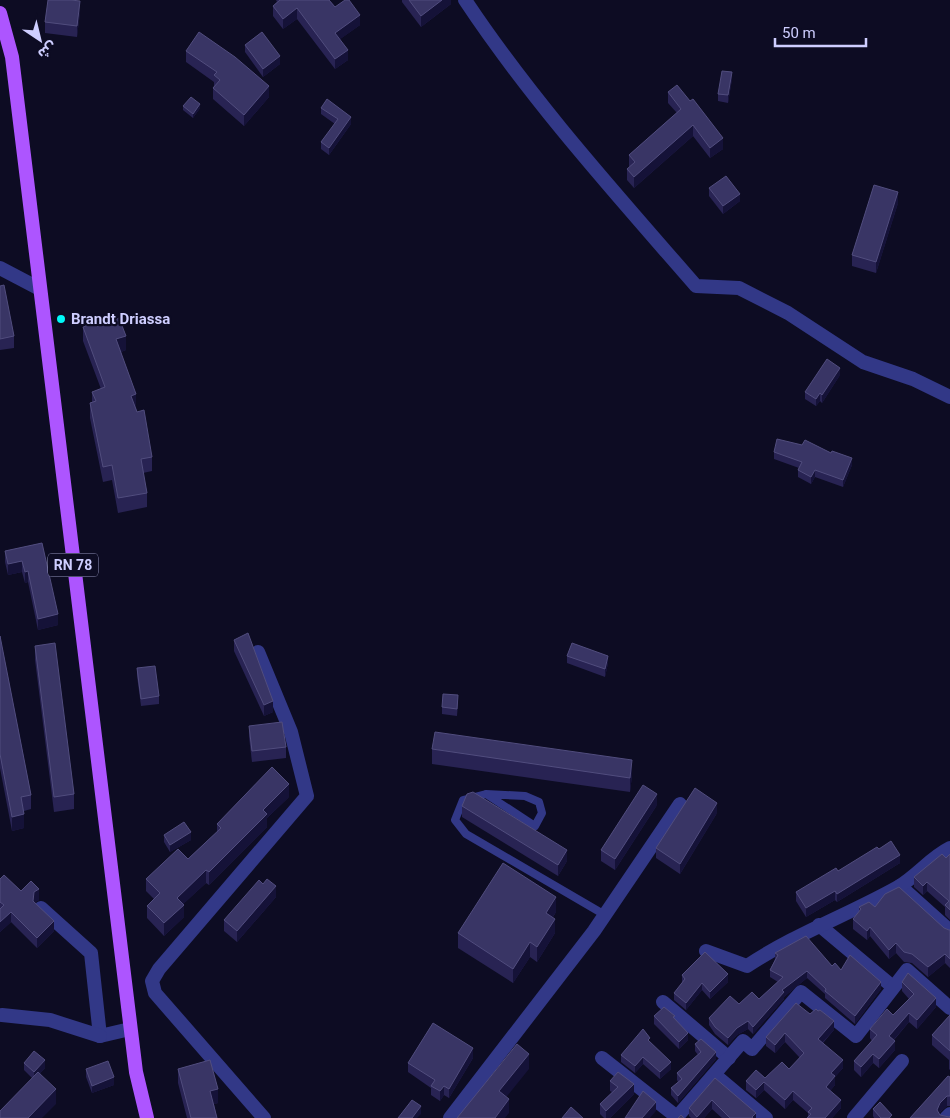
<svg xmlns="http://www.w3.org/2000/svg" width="950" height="1118" font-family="Roboto,'Noto Sans Arabic',sans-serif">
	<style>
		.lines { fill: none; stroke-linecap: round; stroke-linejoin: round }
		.service { stroke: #323887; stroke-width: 8 }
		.minor { stroke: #323887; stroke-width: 14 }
		.primary { stroke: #ad55ff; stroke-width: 14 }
		.wall { fill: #282353 }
		.shaded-wall { fill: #151238 }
		.building { fill: #393565; stroke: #514d7e }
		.poi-dot { fill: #00f9f8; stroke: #0d0c23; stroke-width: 2 }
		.labels { text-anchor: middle; stroke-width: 4.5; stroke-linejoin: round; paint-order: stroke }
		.shield { fill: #0d0c23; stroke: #9494bd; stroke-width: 1 }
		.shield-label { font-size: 14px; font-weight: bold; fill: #ceceff }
		.poi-label { font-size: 15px; font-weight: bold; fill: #ceceff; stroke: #0d0c23; text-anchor: start }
	</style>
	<rect width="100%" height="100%" fill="#0d0c23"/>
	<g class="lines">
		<polyline class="service" points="486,794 525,796 539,802 542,813 535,826 486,794 463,800 455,820 466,834 605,915"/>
		<g class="minor">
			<path d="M465,0C532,101 617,195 696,286L739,288L788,313L863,362L913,379L950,397"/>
			<polyline points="0,268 40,289"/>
			<polyline points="258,652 291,732 307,796 159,969 152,981 155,993 264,1118"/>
			<polyline points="900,886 950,931"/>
			<polyline points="41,908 91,953 100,1036 130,1029"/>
			<polyline points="819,925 893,987"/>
			<path d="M706,951L747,966C795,934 848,915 898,887C917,876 930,858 950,848"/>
			<polyline points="663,1002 729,1058"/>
			<polyline points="2,1015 50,1020 100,1036"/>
			<polyline points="602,1058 677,1117"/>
			<polyline points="715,1075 766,1118"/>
			<polyline points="450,1118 594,931 680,804"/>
			<polyline points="676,1118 743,1041 752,1049 801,992 856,1036 907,970 950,1008"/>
			<polyline points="854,1118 902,1061"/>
			<polyline points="946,1118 950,1114"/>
		</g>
		<polyline class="primary" points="0,13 12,57 136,1072 147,1118"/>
	</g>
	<g class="wall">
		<polygon points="276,0 329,0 335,7 360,25 340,39 348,60 335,69 297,19 283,29 273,16 273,6 277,2"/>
		<polygon points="402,0 451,0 451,4 421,27 402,2"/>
		<polygon points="80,12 77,37 45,33 45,22"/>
		<polygon points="245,45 280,64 263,77 245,52"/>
		<polygon points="186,51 269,97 244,126 213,99 213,88 214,86 214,82 186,62"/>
		<polygon points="732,79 728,103 718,101 718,94"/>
		<polygon points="668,92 723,149 710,158 693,136 634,188 627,180 627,169 630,167 629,166 629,155 677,113 668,103"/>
		<polygon points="183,106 200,108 193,118 183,110"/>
		<polygon points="321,108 351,124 329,155 321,149 321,142 335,124 321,114"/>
		<polygon points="709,188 740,201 723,214 709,196"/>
		<polygon points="898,203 876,273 852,266 852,255"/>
		<polygon points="0,286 14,336 14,348 0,350"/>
		<polygon points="97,326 126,350 121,352 136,408 152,457 152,471 143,473 147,493 147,507 118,513 112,480 103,482 90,418 90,403 92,402 92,392 101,389 83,341 83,327"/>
		<polygon points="840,375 822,403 820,401 816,406 805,399 805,392"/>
		<polygon points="774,452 852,465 843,487 815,477 811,484 798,477 798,470 799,468 774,459"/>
		<polygon points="42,543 58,625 38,630 28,582 25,583 22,572 8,575 5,562 5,551"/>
		<polygon points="0,636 31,795 31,809 24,811 24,828 12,831 0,768"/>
		<polygon points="234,640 273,712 264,716 234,651"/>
		<polygon points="35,646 74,794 74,809 54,812 35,660"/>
		<polygon points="567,656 608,663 605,677 567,663"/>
		<polygon points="137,668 159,696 159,704 141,706 137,676"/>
		<polygon points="458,702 457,716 442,714 442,707"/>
		<polygon points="249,726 286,747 286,758 252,762 249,737"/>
		<polygon points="432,749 632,775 630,792 432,764"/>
		<polygon points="289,797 267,818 267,827 209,885 206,883 183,904 184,917 164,936 147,918 147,906 154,899 146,891 146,879 188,859 217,832 217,824"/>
		<polygon points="657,805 615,870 601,861 601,850"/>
		<polygon points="462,806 567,861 558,876 462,817"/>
		<polygon points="717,813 680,874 656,858 656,848"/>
		<polygon points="164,835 191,840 170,852 164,842"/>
		<polygon points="879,849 900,863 837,902 835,900 806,917 796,901 796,892 838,871"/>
		<polygon points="950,854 950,920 945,915 945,907 927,891 923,895 914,887 914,877 946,858"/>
		<polygon points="0,879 21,891 39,900 35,902 54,931 37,948 11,922 0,932"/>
		<polygon points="263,884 276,897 237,942 224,931 224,920"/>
		<polygon points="859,907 875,907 944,928 949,930 950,930 950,968 945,963 928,977 912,963 904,962 896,953 889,959 870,936 867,940 853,929 853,919 859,912"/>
		<polygon points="556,912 553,917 555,933 537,962 530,957 513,983 458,948 458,933"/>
		<polygon points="775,953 832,966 881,989 855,1024 825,998 825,994 807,978 784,997 784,999 753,1034 748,1029 737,1035 728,1045 715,1034 709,1025 709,1018 739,1004 759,999 778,982 770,977 770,970 775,959"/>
		<polygon points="682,975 728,982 710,999 702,990 686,1010 674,1000 674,993 682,983"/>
		<polygon points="902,982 936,1007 917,1029 909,1022 894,1040 895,1050 879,1068 873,1063 861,1077 854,1070 854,1061 872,1041 870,1038 870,1029 893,1015 909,999 902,991"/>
		<polygon points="810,1014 834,1030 823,1043 843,1068 835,1077 835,1085 830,1091 841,1108 832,1118 807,1118 808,1116 808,1113 793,1100 785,1109 764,1090 756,1098 746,1090 746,1081 765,1078 789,1069 800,1058 785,1042 775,1053 766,1046 766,1037"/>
		<polygon points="950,1015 950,1070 949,1069 949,1060 932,1045 932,1035"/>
		<polygon points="654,1016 688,1040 679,1049 654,1024"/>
		<polygon points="650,1042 671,1069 660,1079 643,1064 635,1073 621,1062 621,1055"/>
		<polygon points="695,1044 716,1059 678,1103 671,1095 671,1088 678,1082 677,1080 677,1073 698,1055 695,1051"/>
		<polygon points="473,1058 449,1098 444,1095 440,1101 431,1095 431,1088 408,1072 408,1063"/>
		<polygon points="24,1063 45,1068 40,1073 56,1104 32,1078 24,1070"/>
		<polygon points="86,1069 114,1085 92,1093 86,1077"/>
		<polygon points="178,1069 218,1103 214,1104 217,1118 187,1118 178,1083"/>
		<polygon points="950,1077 950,1106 947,1106 939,1113 940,1115 950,1118 910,1118"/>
		<polygon points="715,1078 756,1118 722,1118 712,1109 704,1118 691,1118 689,1116 689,1108"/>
		<polygon points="610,1081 634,1094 610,1118 604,1118 600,1114 600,1104 612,1092 610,1091"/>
		<polygon points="873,1109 892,1118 874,1118 873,1116"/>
	</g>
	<g class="shaded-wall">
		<polygon points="442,0 451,0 451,4 421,27 421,16"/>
		<polygon points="80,1 80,12 77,37 77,26"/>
		<polygon points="297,8 297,19 283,29 283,19"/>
		<polygon points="360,15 360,25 335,43 335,33"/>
		<polygon points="348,50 348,60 335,69 335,59"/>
		<polygon points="280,56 280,64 263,77 263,69"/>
		<polygon points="732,72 732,79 728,103 728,95"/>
		<polygon points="269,86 269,97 244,126 244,115"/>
		<polygon points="200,104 200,108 193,118 193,114"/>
		<polygon points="351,117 351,124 329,155 329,148"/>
		<polygon points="693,125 693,136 634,188 634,177"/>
		<polygon points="723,138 723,149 710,158 710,148"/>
		<polygon points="898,192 898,203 876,273 876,262"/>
		<polygon points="740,194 740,201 723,214 723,206"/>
		<polygon points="126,336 126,350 116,354 116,339"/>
		<polygon points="840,368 840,375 822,403 822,395"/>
		<polygon points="820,393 820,401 816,406 816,399"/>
		<polygon points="136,394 136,408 131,410 131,396"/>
		<polygon points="852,458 852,465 843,487 843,480"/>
		<polygon points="815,470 815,477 811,484 811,477"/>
		<polygon points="22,561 22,572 8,575 8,564"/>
		<polygon points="28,571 28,582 25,583 25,572"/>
		<polygon points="58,614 58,625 38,630 38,619"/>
		<polygon points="608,656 608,663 605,677 605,669"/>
		<polygon points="273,701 273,712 264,716 264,705"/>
		<polygon points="632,760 632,775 630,792 630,778"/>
		<polygon points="289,784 289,797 267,818 267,827 209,885 209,872 263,810"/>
		<polygon points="657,794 657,805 615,870 615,859"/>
		<polygon points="717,803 717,813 680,874 680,864"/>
		<polygon points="24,814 24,828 12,831 12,817"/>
		<polygon points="191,832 191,840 170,852 170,845"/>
		<polygon points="567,850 567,861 558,876 558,865"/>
		<polygon points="900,855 900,863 837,902 837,894"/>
		<polygon points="206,870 206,883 177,910 177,898"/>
		<polygon points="927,882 927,891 923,895 923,886"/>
		<polygon points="276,886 276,897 237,942 237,931"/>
		<polygon points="39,889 39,900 34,903 33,901 34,892"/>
		<polygon points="835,891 835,900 806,917 806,908"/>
		<polygon points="556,897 556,912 546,927 546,913"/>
		<polygon points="184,905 184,917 164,936 164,923"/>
		<polygon points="11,912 11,922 0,932 0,922"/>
		<polygon points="555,919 555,933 537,962 537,947"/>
		<polygon points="54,921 54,931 37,948 37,938"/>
		<polygon points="870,927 870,936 867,940 867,931"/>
		<polygon points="530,942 530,957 513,983 513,969"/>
		<polygon points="896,943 896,953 889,959 889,950"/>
		<polygon points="945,954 945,963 928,977 928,967"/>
		<polygon points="807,971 807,978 784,997 784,999 753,1034 753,1027 782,990"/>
		<polygon points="728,974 728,982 710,999 710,992"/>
		<polygon points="881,982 881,989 855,1024 855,1016"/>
		<polygon points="702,983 702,990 686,1010 686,1003"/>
		<polygon points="936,998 936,1007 917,1029 917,1020"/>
		<polygon points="909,1013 909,1022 889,1045 889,1036"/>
		<polygon points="748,1021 748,1029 737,1035 728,1045 728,1038 737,1028"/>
		<polygon points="834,1021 834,1030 818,1047 818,1039"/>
		<polygon points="688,1033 688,1040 679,1049 679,1042"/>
		<polygon points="785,1033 785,1042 775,1053 775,1045"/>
		<polygon points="895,1041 895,1050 879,1068 879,1059"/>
		<polygon points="473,1048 473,1058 449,1098 449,1089"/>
		<polygon points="716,1052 716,1059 678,1103 678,1096"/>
		<polygon points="529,1054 529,1069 499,1106 499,1091"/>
		<polygon points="873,1054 873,1063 861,1077 861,1067"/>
		<polygon points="643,1057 643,1064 635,1073 635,1066"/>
		<polygon points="45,1060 45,1068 34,1079 34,1072"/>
		<polygon points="843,1060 843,1068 835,1077 835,1085 826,1096 826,1087 831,1073"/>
		<polygon points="671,1062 671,1069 660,1079 660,1072"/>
		<polygon points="114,1077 114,1085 92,1093 92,1086"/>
		<polygon points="764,1082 764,1090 756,1098 756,1090"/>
		<polygon points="634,1084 634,1094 610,1118 606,1118 606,1111"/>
		<polygon points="444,1086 444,1095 440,1101 440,1091"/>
		<polygon points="56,1089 56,1104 42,1118 28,1118"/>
		<polygon points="218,1089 218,1103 210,1105 210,1091"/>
		<polygon points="793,1091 793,1100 785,1109 785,1100"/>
		<polygon points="947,1096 947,1106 940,1112 938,1118 937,1110 940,1103"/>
		<polygon points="509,1099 509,1113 505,1118 495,1118"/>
		<polygon points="712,1100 712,1109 704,1118 697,1118 697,1117"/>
		<polygon points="841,1100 841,1108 832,1118 825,1118"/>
		<polygon points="656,1102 656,1111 650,1118 642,1118"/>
		<polygon points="421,1106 421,1114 417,1118 412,1118"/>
		<polygon points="756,1113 756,1118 752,1118 752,1117"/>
	</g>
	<g class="building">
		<polygon points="48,0 71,0 80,1 77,26 45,22"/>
		<polygon points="280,0 329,0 335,7 345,0 349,0 360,15 335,33 348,50 335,59 297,8 283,19 273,6"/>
		<polygon points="409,0 442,0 421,16"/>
		<polygon points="199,32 235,57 269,86 244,115 213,88 220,80 214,75 217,72 186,51"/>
		<polygon points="262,32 280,56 263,69 245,45"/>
		<polygon points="722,71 732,72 728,95 718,94"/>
		<polygon points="677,85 690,101 693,99 723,138 710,148 693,125 634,177 627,169 635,162 629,155 681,109 668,92"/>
		<polygon points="191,97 200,104 193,114 183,106"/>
		<polygon points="327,99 351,117 329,148 321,142 338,119 321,108"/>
		<polygon points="726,176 740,194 723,206 709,188"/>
		<polygon points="874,185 898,192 876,262 852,255"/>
		<polygon points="4,285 14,336 0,339 0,286"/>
		<polygon points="119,318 126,336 116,339 136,394 131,396 137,412 144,410 152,457 141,459 147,493 118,498 112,465 103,467 90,403 96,401 92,392 105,387 83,327 95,322 97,326"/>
		<polygon points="827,359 840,368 822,395 820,393 816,399 805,392"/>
		<polygon points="777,439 802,445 805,440 831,453 832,451 852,458 843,480 815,470 811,477 798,470 802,462 774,452"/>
		<polygon points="42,543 58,614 38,619 28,571 25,572 22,561 8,564 5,551"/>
		<polygon points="248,633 273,701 264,705 234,640"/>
		<polygon points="0,636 31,795 21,797 24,814 12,817 0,754"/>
		<polygon points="55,643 74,794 54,797 35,646"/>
		<polygon points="572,643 608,656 605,669 567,656"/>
		<polygon points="155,666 159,696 141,699 137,668"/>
		<polygon points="443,694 458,695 457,709 442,707"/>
		<polygon points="282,722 286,747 252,751 249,726"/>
		<polygon points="435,732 632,760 630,778 432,749"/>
		<polygon points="272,767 289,784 263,810 267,814 209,872 206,870 177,898 184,905 164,923 147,906 160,893 146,879 178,849 188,859 221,828 217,824"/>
		<polygon points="643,785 657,794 615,859 601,850"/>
		<polygon points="695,788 717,803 680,864 656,848"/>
		<polygon points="473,792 567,850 558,865 462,806 467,794"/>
		<polygon points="184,822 191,832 170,845 164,835"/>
		<polygon points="891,841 900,855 837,894 835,891 806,908 796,892 836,868 838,871 877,847 879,849"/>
		<polygon points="942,854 946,858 950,854 950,910 945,905 949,901 927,882 923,886 914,877"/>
		<polygon points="503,863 556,897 546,913 555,919 537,947 530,942 513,969 458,933"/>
		<polygon points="4,875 21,891 31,881 39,889 34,892 33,901 54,921 37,938 11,912 0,922 0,909 4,905 0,902 0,879"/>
		<polygon points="267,879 276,886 237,931 224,920 259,880 263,884"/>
		<polygon points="899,887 944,928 949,930 950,930 950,959 945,954 928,967 912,954 904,952 896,943 889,950 870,927 867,931 853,919 861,909 859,907 869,902 875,907 885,894"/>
		<polygon points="806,936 832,966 835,963 841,970 850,955 881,982 855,1016 825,991 826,989 807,971 782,990 784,992 753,1027 748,1021 737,1028 728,1038 715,1027 709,1018 730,996 739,1004 752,992 759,999 783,977 770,970 778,955 775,953"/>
		<polygon points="705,952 728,974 710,992 702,983 686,1003 674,993 685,979 682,975"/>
		<polygon points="908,973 936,998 917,1020 909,1013 889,1036 895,1041 879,1059 873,1054 861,1067 854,1061 877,1035 870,1029 887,1009 893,1015 914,994 902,982"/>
		<polygon points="796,1003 810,1014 816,1009 818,1011 820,1010 834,1021 818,1039 843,1060 831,1073 835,1076 826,1087 841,1100 825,1118 807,1118 811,1114 808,1112 812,1108 793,1091 785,1100 764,1082 756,1090 746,1081 756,1070 765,1078 782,1062 789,1069 804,1053 785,1033 775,1045 766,1037"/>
		<polygon points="664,1007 675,1016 673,1017 688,1033 679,1042 654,1016"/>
		<polygon points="950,1015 950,1051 932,1035"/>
		<polygon points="433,1023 473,1048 449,1089 444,1086 440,1091 431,1086 435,1080 408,1063"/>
		<polygon points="643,1029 650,1038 648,1040 671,1062 660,1072 643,1057 635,1066 621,1055"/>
		<polygon points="701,1039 716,1052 678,1096 671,1088 682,1079 677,1073 701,1052 695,1044"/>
		<polygon points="517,1044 529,1054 499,1091 509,1099 495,1118 457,1118"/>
		<polygon points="34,1051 45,1060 34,1072 24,1063"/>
		<polygon points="210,1060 218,1089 210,1091 217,1118 191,1118 178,1069"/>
		<polygon points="108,1061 114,1077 92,1086 86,1069"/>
		<polygon points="38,1072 56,1089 28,1118 0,1118 0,1111"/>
		<polygon points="618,1072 634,1084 606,1111 600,1104 618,1087 610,1081"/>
		<polygon points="948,1076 950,1077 950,1096 947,1096 940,1103 937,1110 940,1115 949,1117 950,1116 950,1118 910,1118"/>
		<polygon points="715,1078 756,1113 752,1117 753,1118 730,1118 712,1100 697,1117 689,1108"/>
		<polygon points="643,1091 656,1102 642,1118 625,1118"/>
		<polygon points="412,1100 421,1106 412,1118 398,1118"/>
		<polygon points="880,1102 892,1115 889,1118 881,1118 873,1109"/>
		<polygon points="571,1107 583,1118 562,1118"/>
		<polygon points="681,1115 684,1118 678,1118"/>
	</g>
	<circle class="poi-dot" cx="61" cy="319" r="5"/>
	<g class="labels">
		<rect class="shield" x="48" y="553.5" width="50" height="23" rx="4"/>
		<g class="shield-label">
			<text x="73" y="570">RN 78</text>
		</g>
		<g class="poi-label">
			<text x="71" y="324">Brandt Driassa</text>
		</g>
	</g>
	<g transform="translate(40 40) rotate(145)" stroke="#0d0c23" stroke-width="4" paint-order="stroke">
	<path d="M0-4L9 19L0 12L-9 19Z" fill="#ceceff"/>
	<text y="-8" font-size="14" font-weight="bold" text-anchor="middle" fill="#ceceff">ش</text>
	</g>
	<path d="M775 38v8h91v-8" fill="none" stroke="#ceceff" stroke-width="2.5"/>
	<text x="782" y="38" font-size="15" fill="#ceceff" stroke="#0d0c23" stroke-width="4" paint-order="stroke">50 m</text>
</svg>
